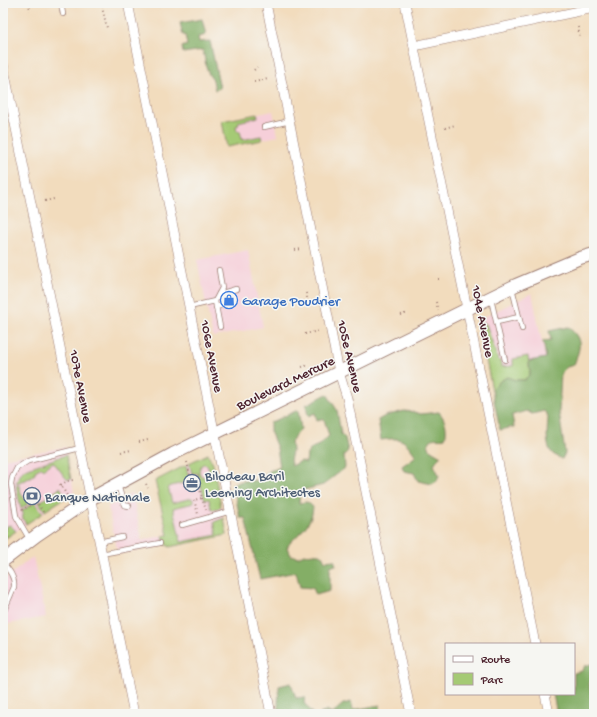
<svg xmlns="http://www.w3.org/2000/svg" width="597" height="717" font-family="'Gochi Hand',sans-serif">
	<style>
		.built { fill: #f6cfd9 }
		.green { fill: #a5ca74; stroke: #787450; fill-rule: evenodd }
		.forest { fill: #84ae66; stroke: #676648 }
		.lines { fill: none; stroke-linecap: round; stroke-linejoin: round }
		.service-casing { stroke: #9e7e74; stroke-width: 6 }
		.minor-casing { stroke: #9e7e74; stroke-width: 10 }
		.tertiary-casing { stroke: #9e7e74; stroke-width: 14 }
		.path { stroke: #9e7e74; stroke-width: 2; stroke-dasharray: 1 3; stroke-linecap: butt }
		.service { stroke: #fff; stroke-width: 4.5 }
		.minor { stroke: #fff; stroke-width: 9 }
		.tertiary { stroke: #fff; stroke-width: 12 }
		.labels { text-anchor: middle; stroke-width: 3; stroke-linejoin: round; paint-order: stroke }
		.shop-label { font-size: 14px; fill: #366cbe; stroke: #f6f6f2; text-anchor: start }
		.street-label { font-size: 14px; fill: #4a1f2b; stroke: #f6f6f2 }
		.service-label { font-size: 14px; fill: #4e5e75; stroke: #f6f6f2; text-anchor: start }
	</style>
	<rect width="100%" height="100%" fill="#f6f6f2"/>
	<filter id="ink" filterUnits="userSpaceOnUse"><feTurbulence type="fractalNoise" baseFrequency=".025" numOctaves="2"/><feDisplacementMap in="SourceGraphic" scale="8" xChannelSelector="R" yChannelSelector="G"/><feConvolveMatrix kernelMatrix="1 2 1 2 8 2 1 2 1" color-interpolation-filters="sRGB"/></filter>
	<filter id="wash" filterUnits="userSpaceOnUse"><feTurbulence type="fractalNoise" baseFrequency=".012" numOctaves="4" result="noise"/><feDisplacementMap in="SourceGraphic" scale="16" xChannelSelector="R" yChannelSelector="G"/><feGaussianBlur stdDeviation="0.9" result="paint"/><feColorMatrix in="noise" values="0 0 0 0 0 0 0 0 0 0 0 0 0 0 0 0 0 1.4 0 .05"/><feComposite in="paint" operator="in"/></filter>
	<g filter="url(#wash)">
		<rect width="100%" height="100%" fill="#f2dcbd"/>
		<g class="built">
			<polygon points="273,111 278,136 227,147 222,122"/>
			<polygon points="248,250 263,327 213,337 197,260"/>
			<polygon points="532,293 550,382 492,390 480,330 480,319"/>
			<polygon points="65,447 74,492 6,538 3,519 3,459"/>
			<polygon points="208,454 213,464 227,535 169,547 168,545 165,545 118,554 108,507 132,493 142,540 167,535 155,481"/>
			<polygon points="33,557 46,617 3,625 3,580"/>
		</g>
		<g class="green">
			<polygon points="257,114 258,117 238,122 239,125 236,126 237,131 240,131 242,140 261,136 262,140 227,147 222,121"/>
			<polygon points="480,321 486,324 498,359 501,362 501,367 513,366 513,359 528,356 530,374 524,380 515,380 507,377 500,381 492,390 480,330"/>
			<path d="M208,454L213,464L221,506L218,509L214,510L211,508L209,499L205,500L197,473L192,474L189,463ZM203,464H205L208,467L209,472L206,476L203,477C198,474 198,468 203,464Z"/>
			<path d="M66,455L71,479L68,480C64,477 58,467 53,462L44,469L42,467L35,471V474L24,481L23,480L16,484L19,475L25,469Z"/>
			<polygon points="186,465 190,481 168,487 172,503 192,498 194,503 173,508 181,542 217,535 214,522 224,518 227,535 169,547 168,545 165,545 163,536 168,535 155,481"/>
			<path d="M19,485C19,491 25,501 29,503L21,509L16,486Z"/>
			<polygon points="60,487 66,497 45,511 38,501 41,501 59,489"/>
			<polygon points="35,502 43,513 26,524 23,519 22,511"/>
			<polygon points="10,525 16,531 6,538 5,527"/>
		</g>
		<g class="forest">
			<path d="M202,19L206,35L198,37L199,42L210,41L220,88L215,90L213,80C206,74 205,59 203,50L183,53L182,47L187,45L185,35H183L180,23Z"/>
			<path d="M568,327C584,340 580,347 574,365L567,367L561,373L559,412L565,453L562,459C560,458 556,456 553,454C544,446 548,427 548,416L544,411L532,414L527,411L512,415L514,427L500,430L492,390L500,381L507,377L515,380H525L530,374L529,361L546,358L543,341L551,340L549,331Z"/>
			<path d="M327,394L337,410L341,434L345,438L348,451L344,455L345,468L323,485L300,491L299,503L307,502L313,507C312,518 308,525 300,533C295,539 290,541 287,548L291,555L298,557L304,554C311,556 315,552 322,555L325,561L334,560L336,565L330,566V591L316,595L313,588L300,587L296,572L260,579L245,518H240L233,484L242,481L260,480L269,471L280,467L277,448L270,431V423L298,410L301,429L296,434L291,442L292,451L290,461L292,466L301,461L306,463L307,454L312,448L319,445L329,436L324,419L317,420L315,413L308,416L306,405Z"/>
			<path d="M404,411L414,412L421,414L439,412C445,419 448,428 445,438C436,440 432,435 428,445L431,450L441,456L436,461L434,465L439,475L437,481L432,484L418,481L414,473L404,471L402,466L416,456C404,439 402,437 381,440L378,420L385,416Z"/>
			<polygon points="594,663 594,681 589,682 590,689 594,695 594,714 557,714 553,694 574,694 574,673 582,671 585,666"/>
			<path d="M291,683L296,698L305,697L304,703L313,714H279C277,705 279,695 279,686Z"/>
			<polygon points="351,702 353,710 380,705 381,713 379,714 320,714 327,710 332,714 343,704"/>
		</g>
	</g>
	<g filter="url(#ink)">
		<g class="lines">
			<g class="service-casing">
				<g id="service">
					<polyline points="61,3 63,14"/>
					<polyline points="264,127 290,121"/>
					<polyline points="512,288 522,329"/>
					<polyline points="219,294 236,289"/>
					<polyline points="491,299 505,360"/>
					<polyline points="215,301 222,288 219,270"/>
					<polyline points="189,307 215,301 220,327"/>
					<polyline points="216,307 226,304"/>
					<polyline points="497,322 519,317"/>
					<polyline points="118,485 124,505 129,506"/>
					<polyline points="182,525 231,511"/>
					<polyline points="30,540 16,516 11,484 12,478 17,468 28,461 80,448"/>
					<polyline points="99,542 122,537"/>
					<polyline points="101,554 160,543"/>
					<path d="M3,563C9,570 15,577 14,587L3,613"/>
				</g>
			</g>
			<g class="minor-casing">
				<g id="minor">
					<polyline points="128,3 271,714"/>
					<polyline points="266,3 339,372 347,398 411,714"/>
					<polyline points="405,3 535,644"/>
					<polyline points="414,46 594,8"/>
					<polyline points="3,64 134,714"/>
					<polyline points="545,694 549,714"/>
				</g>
			</g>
			<g class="tertiary-casing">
				<polyline id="tertiary" points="3,561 37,535 90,499 173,454 516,285 580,258 594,254"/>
			</g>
			<g class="path">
				<polyline points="29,3 30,11"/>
				<polyline points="77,3 77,4"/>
				<polyline points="101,3 107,28"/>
				<polyline points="536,3 537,6"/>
				<polyline points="578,27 580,38"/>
				<polyline points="254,70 257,67"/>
				<polyline points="254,82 268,79"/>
				<polyline points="445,128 455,125"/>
				<polyline points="45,201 54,199"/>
				<polyline points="295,250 302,249"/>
				<polyline points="438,279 442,279"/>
				<polyline points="306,293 309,306 307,306"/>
				<polyline points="436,302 438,310"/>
				<polyline points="401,315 405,314 404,311"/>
				<polyline points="305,334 318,331"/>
				<polyline points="302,367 306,366 308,363"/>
				<polyline points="139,442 148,440"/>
				<polyline points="121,452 131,450"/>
				<polyline points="187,462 191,480"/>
				<polyline points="190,476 196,474 202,498 194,500 198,514"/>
				<polyline points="60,484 68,497"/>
				<polyline points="146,484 148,488"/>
				<polyline points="61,485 67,481 73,480"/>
				<polyline points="202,498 206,510"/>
				<polyline points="36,501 44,513"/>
				<polyline points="22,510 36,501"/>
			</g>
			<use href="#service" class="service"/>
			<use href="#minor" class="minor"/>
			<use href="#tertiary" class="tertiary"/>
		</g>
	</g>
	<defs>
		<g id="shop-ring" transform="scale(0.9)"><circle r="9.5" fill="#f6f6f2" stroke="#3f7fe0" stroke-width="1.5"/><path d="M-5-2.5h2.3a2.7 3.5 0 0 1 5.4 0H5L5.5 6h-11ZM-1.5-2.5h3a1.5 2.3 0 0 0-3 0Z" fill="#3f7fe0"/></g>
		<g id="office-ring" transform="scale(0.9)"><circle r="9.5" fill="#f6f6f2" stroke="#5c6f8a" stroke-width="1.5"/><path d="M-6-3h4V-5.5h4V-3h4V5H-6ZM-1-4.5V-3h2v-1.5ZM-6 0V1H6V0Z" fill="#5c6f8a"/></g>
		<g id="bank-ring" transform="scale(0.9)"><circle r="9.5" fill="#f6f6f2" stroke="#5c6f8a" stroke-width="1.5"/><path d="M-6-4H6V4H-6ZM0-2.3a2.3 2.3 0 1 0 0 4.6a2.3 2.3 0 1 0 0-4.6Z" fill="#5c6f8a"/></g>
	</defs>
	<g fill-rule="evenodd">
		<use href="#shop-ring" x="229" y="300"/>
		<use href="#office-ring" x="192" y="483"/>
		<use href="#bank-ring" x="32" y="496"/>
	</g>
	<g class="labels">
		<g class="shop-label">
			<text x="242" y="305">Garage Poudrier</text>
		</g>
		<g class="street-label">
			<text transform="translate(484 321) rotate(79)" y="5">104e Avenue</text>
			<text transform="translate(213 356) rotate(79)" y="5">106e Avenue</text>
			<text transform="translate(351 356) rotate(77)" y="5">105e Avenue</text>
			<text transform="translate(285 382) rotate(-26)" y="5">Boulevard Mercure</text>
			<text transform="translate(82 386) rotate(79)" y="5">107e Avenue</text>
		</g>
		<g class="service-label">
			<text x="205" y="480">Bilodeau Baril<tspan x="205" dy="16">Leeming Architectes</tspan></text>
			<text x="45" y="501">Banque Nationale</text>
		</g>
	</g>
	<rect width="597" height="717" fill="none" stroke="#f6f6f2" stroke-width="16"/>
	<rect x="445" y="643" width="130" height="52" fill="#f6f6f2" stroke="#b1a0a2"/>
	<rect x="453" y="656" width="20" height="6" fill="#ffffff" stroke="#b1a0a2"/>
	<text x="481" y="663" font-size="12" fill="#4a1f2b">Route</text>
	<rect x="453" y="673" width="20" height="12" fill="#a5ca74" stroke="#b1a0a2"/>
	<text x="481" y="683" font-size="12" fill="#4a1f2b">Parc</text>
</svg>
